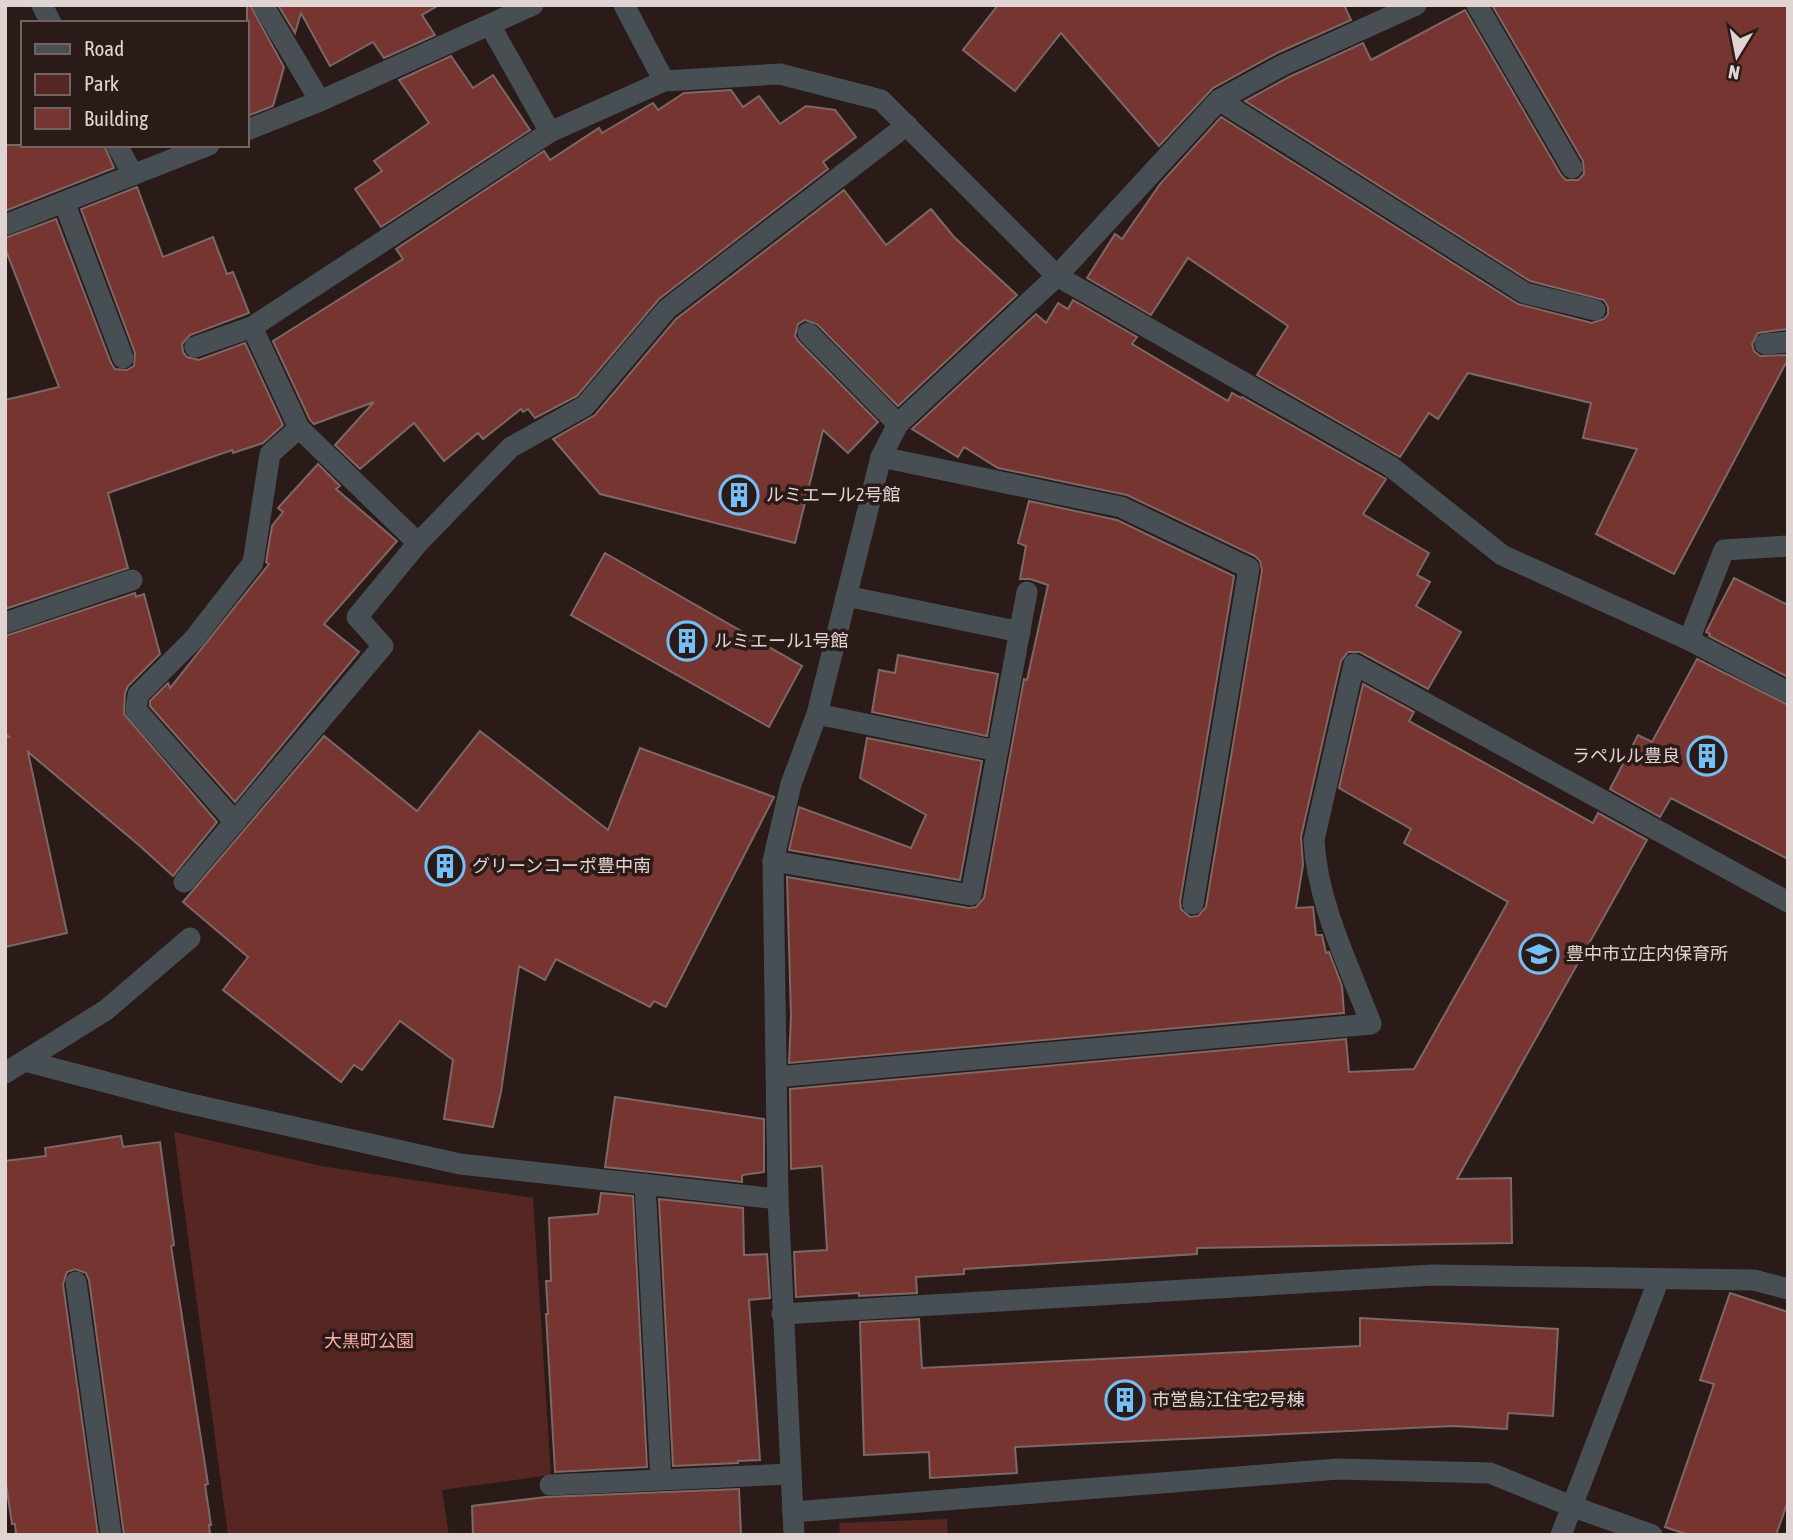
<svg xmlns="http://www.w3.org/2000/svg" width="1793" height="1540" font-family="'Asap Condensed','Noto Sans JP',sans-serif">
	<style>
		.green { fill: #562623 }
		.building { fill: #773532; stroke: #7c6866; stroke-width: 2 }
		.lines { fill: none; stroke-linecap: round; stroke-linejoin: round }
		.service { stroke: #484f54; stroke-width: 21 }
		.minor { stroke: #484f54; stroke-width: 21 }
		.labels { text-anchor: middle; stroke-width: 7; stroke-linejoin: round; paint-order: stroke }
		.poi-label { font-size: 18px; fill: #e0d4d3; stroke: #2a1a18; text-anchor: start }
		.park-label { font-size: 18px; fill: #feaca4; stroke: #2a1a18 }
	</style>
	<rect width="100%" height="100%" fill="#2a1a18"/>
	<g class="green">
		<polygon points="174,1132 321,1166 533,1198 551,1475 442,1490 449,1535 228,1535"/>
		<polygon points="947,1519 948,1535 840,1535 839,1523"/>
	</g>
	<g class="building">
		<polygon points="247,5 250,5 284,67 273,106 247,116"/>
		<polygon points="278,5 439,5 422,15 435,35 384,58 373,42 330,66 301,13 295,33"/>
		<polygon points="998,5 1344,5 1351,20 1277,53 1213,88 1159,146 1061,33 1015,91 963,50"/>
		<polygon points="1492,5 1788,5 1788,329 1758,333 1752,344 1754,351 1760,356 1788,355 1788,359 1674,574 1596,534 1637,449 1583,438 1591,403 1468,373 1438,419 1429,413 1400,457 1257,375 1288,326 1188,258 1151,315 1087,278 1115,234 1122,239 1160,184 1221,117 1518,304 1592,323 1604,319 1608,314 1608,307 1604,300 1530,281 1245,101 1289,77 1363,43 1371,60 1465,10 1561,175 1566,180 1578,180 1584,174 1583,161"/>
		<polygon points="451,56 473,88 493,75 530,130 381,227 355,189 382,171 374,161 429,123 399,80"/>
		<polygon points="731,90 743,107 759,96 780,124 806,106 835,110 856,137 823,162 828,169 659,299 577,396 535,418 528,409 523,412 521,409 483,439 478,433 444,461 414,423 360,469 335,445 374,402 314,424 310,420 273,341 403,259 396,249 544,151 550,160 599,128 602,133 653,103 658,110 684,93"/>
		<polygon points="5,145 104,145 114,168 5,211"/>
		<polygon points="137,187 163,257 213,237 227,274 233,272 249,313 190,335 182,344 183,352 187,357 199,360 245,343 283,425 263,443 233,453 232,450 108,493 128,568 5,609 5,400 59,387 5,248 5,238 56,219 111,363 115,369 127,370 134,366 135,353 81,209"/>
		<polygon points="844,190 886,245 931,209 954,237 1017,295 898,406 817,324 805,320 798,324 795,336 799,342 878,422 848,453 823,430 795,543 600,494 553,439 595,415 676,319"/>
		<polygon points="1073,300 1137,337 1132,344 1228,401 1232,393 1241,398 1242,397 1386,479 1363,514 1429,553 1417,575 1430,582 1416,606 1461,632 1428,689 1360,652 1348,652 1341,661 1301,837 1303,865 1296,908 1313,907 1316,935 1322,935 1326,953 1329,952 1342,986 1344,1013 789,1063 791,1016 787,877 969,908 976,907 984,898 1024,679 1027,680 1048,585 1030,579 1020,579 1026,546 1018,543 1029,501 1117,520 1234,576 1180,902 1181,909 1190,917 1198,916 1206,907 1262,570 1260,561 1255,556 1127,495 998,468 964,447 958,457 912,429 1036,314 1046,323 1058,303 1068,309"/>
		<polygon points="318,464 340,486 336,489 397,541 324,624 359,652 235,802 150,706 150,701 168,683 170,688 269,564 266,562 272,526 283,512 278,508"/>
		<polygon points="605,553 802,666 769,727 571,615"/>
		<polygon points="1734,578 1788,605 1788,677 1709,636 1710,634 1706,632"/>
		<polygon points="135,593 136,597 144,594 160,654 128,686 125,693 124,714 217,822 173,876 140,846 28,752 67,933 5,947 5,737 9,737 5,733 5,636"/>
		<polygon points="898,655 998,674 987,736 872,712 879,670 895,673"/>
		<polygon points="1697,659 1788,705 1788,859 1671,798 1660,817 1610,789 1638,735 1652,742"/>
		<polygon points="1363,684 1414,712 1409,721 1593,823 1598,813 1647,840 1457,1179 1511,1178 1512,1243 1197,1248 1197,1254 964,1269 964,1274 916,1277 917,1293 859,1296 859,1293 796,1297 794,1252 827,1250 822,1166 791,1169 790,1089 1346,1039 1349,1072 1414,1069 1508,902 1404,843 1411,829 1339,788"/>
		<polygon points="480,731 608,830 640,748 774,797 666,1007 654,1001 650,1007 556,959 545,980 519,966 501,1092 493,1127 444,1119 453,1060 400,1021 362,1070 354,1065 341,1082 223,990 248,957 183,902 324,736 417,811"/>
		<polygon points="867,738 982,761 960,880 789,850 799,807 911,848 926,815 860,778"/>
		<polygon points="615,1097 764,1119 764,1172 742,1175 742,1182 605,1167"/>
		<polygon points="121,1136 123,1147 160,1142 174,1245 171,1246 208,1484 205,1485 211,1525 209,1525 210,1535 124,1535 89,1280 86,1273 75,1269 67,1272 63,1284 98,1535 16,1535 15,1524 12,1524 5,1478 5,1161 46,1156 45,1148"/>
		<polygon points="601,1193 633,1196 647,1467 555,1472 546,1314 548,1314 546,1281 551,1281 549,1218 598,1214"/>
		<polygon points="659,1199 743,1208 744,1255 767,1254 770,1298 749,1300 760,1460 738,1461 738,1463 673,1466"/>
		<polygon points="1730,1293 1788,1312 1788,1501 1776,1535 1689,1535 1665,1527 1714,1384 1700,1380"/>
		<polygon points="1360,1318 1558,1329 1553,1416 1508,1413 1507,1429 1453,1426 1015,1447 1017,1473 930,1478 929,1452 864,1455 860,1322 919,1319 922,1368 1360,1346"/>
		<polygon points="739,1489 741,1535 473,1535 472,1506 546,1497"/>
	</g>
	<g class="lines">
		<g class="service">
			<polyline points="64,202 123,358"/>
			<polyline points="252,327 299,428 418,543"/>
			<polyline points="5,623 132,580"/>
			<polyline points="235,822 136,710 138,695 194,639 253,563 270,454 299,428"/>
			<polyline points="645,1184 661,1480"/>
			<polyline points="550,1485 791,1474"/>
		</g>
		<g class="minor">
			<polyline points="42,5 51,23"/>
			<polyline points="263,5 320,101"/>
			<polyline points="624,5 664,81"/>
			<polyline points="1477,5 1572,168"/>
			<polyline points="490,25 550,132"/>
			<polyline points="1219,100 1525,293 1595,310"/>
			<polyline points="247,130 320,101 533,5"/>
			<polyline points="117,145 133,175"/>
			<polyline points="5,225 209,145"/>
			<polyline points="808,333 898,424 1057,276 1219,100 1283,65 1416,5"/>
			<polyline points="1765,344 1788,342"/>
			<polyline points="195,347 252,327 550,132 664,81 780,74 881,100 1057,276 1390,466 1502,555 1689,640 1788,692"/>
			<polyline points="898,424 881,457 1121,507 1249,568 1193,904"/>
			<polyline points="846,596 1020,632"/>
			<polyline points="1689,640 1724,550 1788,546"/>
			<polyline points="817,714 997,751"/>
			<polyline points="773,861 971,895 1027,592"/>
			<polyline points="184,882 383,646 357,617 418,543 511,447 585,406 667,309 907,125"/>
			<polyline points="25,1061 178,1101 460,1164 778,1199 794,1535"/>
			<polyline points="5,1073 106,1010 190,938"/>
			<path d="M776,1077L1371,1024C1349,965 1317,903 1314,840L1354,664L1788,902"/>
			<polyline points="778,1199 773,861 791,784 817,714 881,457"/>
			<polyline points="76,1282 111,1535"/>
			<polyline points="782,1314 1433,1275 1754,1280 1788,1289"/>
			<polyline points="793,1512 1338,1469 1490,1473 1571,1506 1652,1535"/>
			<polyline points="1561,1535 1659,1279"/>
		</g>
	</g>
	<defs>
		<g id="building-ring" transform="scale(2.0125)"><circle r="9.5" fill="#2a1a18" stroke="#74c0f6" stroke-width="1.5"/><path d="M-4-6H4V6H1V3H-1V6H-4ZM-2.5-4.3h1.7v1.8h-1.7ZM.8-4.3h1.7v1.8H.8ZM-2.5-1h1.7V.8h-1.7ZM.8-1h1.7V.8H.8Z" fill="#74c0f6"/></g>
		<g id="school-ring" transform="scale(2.0125)"><circle r="9.5" fill="#2a1a18" stroke="#74c0f6" stroke-width="1.5"/><path d="M0-5L7-2L0 1L-7-2ZM-4 1L0 2.5L4 1V4Q0 6-4 4Z" fill="#74c0f6"/></g>
	</defs>
	<g fill-rule="evenodd">
		<use href="#building-ring" x="739" y="495"/>
		<use href="#building-ring" x="687" y="641"/>
		<use href="#building-ring" x="1707" y="756"/>
		<use href="#building-ring" x="445" y="866"/>
		<use href="#school-ring" x="1539" y="954"/>
		<use href="#building-ring" x="1125" y="1400"/>
	</g>
	<g class="labels">
		<g class="poi-label">
			<text x="766" y="501">ルミエール2号館</text>
			<text x="714" y="647">ルミエール1号館</text>
			<text x="1680" y="762" text-anchor="end">ラペルル豊良</text>
			<text x="472" y="872">グリーンコーポ豊中南</text>
			<text x="1566" y="960">豊中市立庄内保育所</text>
			<text x="1152" y="1406">市営島江住宅2号棟</text>
		</g>
		<g class="park-label">
			<text x="369" y="1347">大黒町公園</text>
		</g>
	</g>
	<rect width="1793" height="1540" fill="none" stroke="#e0d4d3" stroke-width="14"/>
	<rect x="21" y="21" width="228" height="126" fill="#2a1a18" stroke="#736463" stroke-width="2"/>
	<rect x="35" y="44" width="35" height="10" fill="#484f54" stroke="#736463" stroke-width="2"/>
	<text x="84" y="56" font-size="21" fill="#e0d4d3">Road</text>
	<rect x="35" y="74" width="35" height="21" fill="#562623" stroke="#736463" stroke-width="2"/>
	<text x="84" y="91" font-size="21" fill="#e0d4d3">Park</text>
	<rect x="35" y="108" width="35" height="21" fill="#773532" stroke="#736463" stroke-width="2"/>
	<text x="84" y="126" font-size="21" fill="#e0d4d3">Building</text>
	<g transform="translate(1737 56) rotate(190)" stroke="#2a1a18" stroke-width="5" paint-order="stroke">
	<path d="M0-5L12 26L0 18L-12 26Z" fill="#e0d4d3"/>
	<text y="-10" font-size="19" font-weight="bold" text-anchor="middle" fill="#e0d4d3">N</text>
	</g>
</svg>
